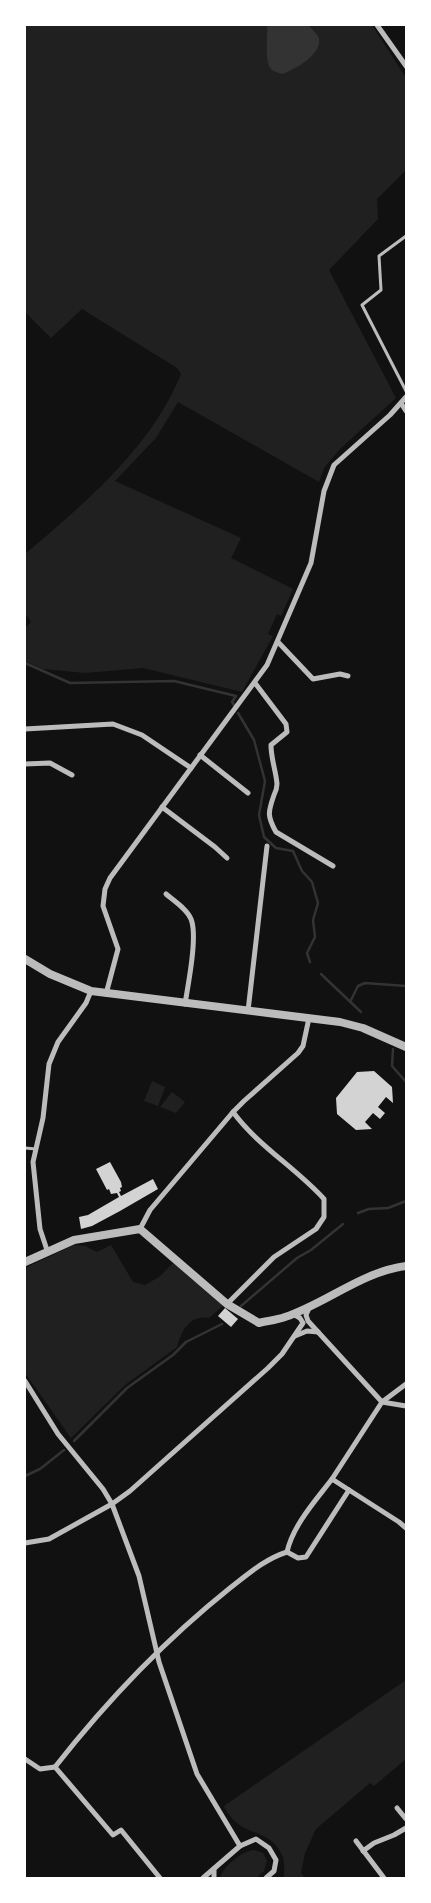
<svg xmlns="http://www.w3.org/2000/svg" width="431" height="1903" font-family="'Titillium Web',sans-serif">
	<style>
		.green { fill: #202020 }
		.water { fill: #333 }
		.lines { fill: none; stroke-linecap: round; stroke-linejoin: round }
		.stream { stroke: #333; stroke-width: 2.5 }
		.building { fill: #d3d3d3 }
		.service { stroke: #bcbcbc; stroke-width: 3 }
		.minor { stroke: #bcbcbc; stroke-width: 5 }
		.tertiary { stroke: #bcbcbc; stroke-width: 8 }
	</style>
	<rect width="100%" height="100%" fill="#111"/>
	<g class="green">
		<path d="M25,25H267C268,40 265,55 271,69L283,74C294,69 323,54 319,38C317,33 312,29 308,25H372L406,78V170L377,199L378,219L329,270L396,398L340,449L324,468L319,482L178,402L156,438L115,481L241,538L231,558L293,589L281,616L277,614L268,634L273,636L242,692L143,668L85,673L43,669L25,661V628L31,622L25,613V554C85,503 151,448 181,374L177,368L82,309L51,338L25,312Z"/>
		<polygon points="152,1081 165,1087 158,1106 144,1101"/>
		<polygon points="172,1092 185,1102 176,1113 160,1107"/>
		<path d="M74,1245L85,1246L97,1252L111,1245L133,1282L145,1285L159,1277L174,1262L193,1280L224,1305L209,1318C190,1314 181,1331 177,1347L125,1385L71,1438L25,1373V1268Z"/>
		<path d="M406,1680V1759L374,1786L370,1783L316,1829L305,1853L301,1873L305,1878H284C284,1871 285,1861 282,1855C268,1825 240,1840 224,1806Z"/>
		<path d="M254,1850L263,1853L267,1861L264,1871L256,1878H220C223,1866 242,1851 254,1850Z"/>
	</g>
	<path class="water" d="M267,25H308C312,29 317,33 319,38C323,54 295,69 283,74C279,73 274,72 271,69C264,61 268,35 267,25Z"/>
	<g class="lines">
		<g class="stream">
			<polyline points="25,663 70,683 174,681 236,696 232,702 234,705"/>
			<polyline points="238,713 254,740 265,781 259,815 264,837 276,848 293,851 302,871 312,882 318,903 313,920 315,937 307,953 310,962"/>
			<polyline points="321,974 361,1012"/>
			<polyline points="350,1002 358,986 365,983 406,986"/>
			<polyline points="393,1049 392,1066 406,1082"/>
			<polyline points="358,1213 369,1209 388,1208 406,1201"/>
			<polyline points="241,1306 297,1258 311,1250 343,1224"/>
			<polyline points="74,1441 127,1388 173,1355 186,1342 222,1324"/>
			<polyline points="25,1476 40,1469 64,1450"/>
		</g>
	</g>
	<g class="building">
		<polygon points="374,1071 392,1087 393,1103 386,1097 378,1107 385,1113 380,1119 373,1113 365,1122 372,1129 356,1130 337,1114 336,1098 357,1072"/>
		<polygon points="110,1162 121,1182 122,1187 120,1188 121,1191 119,1192 121,1196 153,1179 158,1189 120,1211 92,1226 81,1229 79,1217 88,1215 119,1197 117,1193 111,1194 109,1189 107,1190 96,1169"/>
		<polygon points="225,1308 238,1319 231,1327 218,1316"/>
	</g>
	<g class="lines">
		<g class="service">
			<polyline points="406,236 379,256 381,290 362,305 406,391"/>
			<polyline points="25,1148 36,1149"/>
		</g>
		<g class="minor">
			<polyline points="377,25 406,66"/>
			<polyline points="401,403 406,411"/>
			<polyline points="278,642 313,679 340,674 348,676"/>
			<path d="M255,683L286,724L287,732L271,745C271,759 276,771 277,784C277,789 276,791 274,795C268,812 267,816 276,832L333,866"/>
			<polyline points="25,729 113,724 142,735 191,768"/>
			<polyline points="200,755 248,793"/>
			<polyline points="25,764 50,763 72,775"/>
			<polyline points="162,807 215,847 227,858"/>
			<path d="M166,894C174,901 187,909 191,919C198,936 188,985 185,1004"/>
			<polyline points="106,994 118,949 103,906 105,889 110,878 267,665 311,563 324,491 334,465 390,415 406,397"/>
			<polyline points="248,1011 267,846"/>
			<polyline points="140,1229 150,1210 233,1112 244,1101 298,1053 303,1046 309,1018"/>
			<polyline points="47,1250 40,1229 33,1162 43,1118 49,1064 58,1042 86,1003 91,991"/>
			<path d="M227,1304L274,1257L316,1229L324,1217V1199C296,1168 258,1146 233,1112"/>
			<polyline points="309,1308 306,1315 308,1321 382,1402"/>
			<polyline points="295,1336 307,1331 318,1332"/>
			<polyline points="25,1381 58,1434 103,1489 112,1504 139,1576 159,1662 197,1774 240,1846"/>
			<polyline points="382,1402 406,1406"/>
			<path d="M332,1479L349,1490L306,1557L298,1558L287,1552C293,1525 316,1500 332,1479Z"/>
			<polyline points="332,1479 382,1402 406,1384"/>
			<polyline points="349,1490 399,1522 406,1528"/>
			<polyline points="25,1543 49,1539 112,1504 130,1491 268,1368 282,1354 303,1323 300,1318 293,1314"/>
			<polyline points="25,1759 40,1769 55,1767"/>
			<path d="M55,1767C106,1702 165,1640 230,1588C248,1574 265,1559 287,1552"/>
			<polyline points="55,1767 113,1835 121,1830 160,1878"/>
			<polyline points="397,1808 406,1819"/>
			<polyline points="356,1841 384,1878"/>
			<polyline points="363,1851 374,1843 394,1835 406,1828"/>
			<polyline points="214,1869 214,1878"/>
			<polyline points="203,1878 240,1846 256,1839 269,1848 276,1860 274,1871 266,1878"/>
		</g>
		<g class="tertiary">
			<polyline points="25,959 50,974 91,991 340,1022 363,1028 406,1047"/>
			<path d="M25,1262L74,1240L140,1229L227,1304L259,1323C267,1321 277,1320 285,1317C327,1303 361,1272 406,1266"/>
		</g>
	</g>
	<rect width="431" height="1903" fill="none" stroke="#ffffff" stroke-width="52"/>
</svg>
